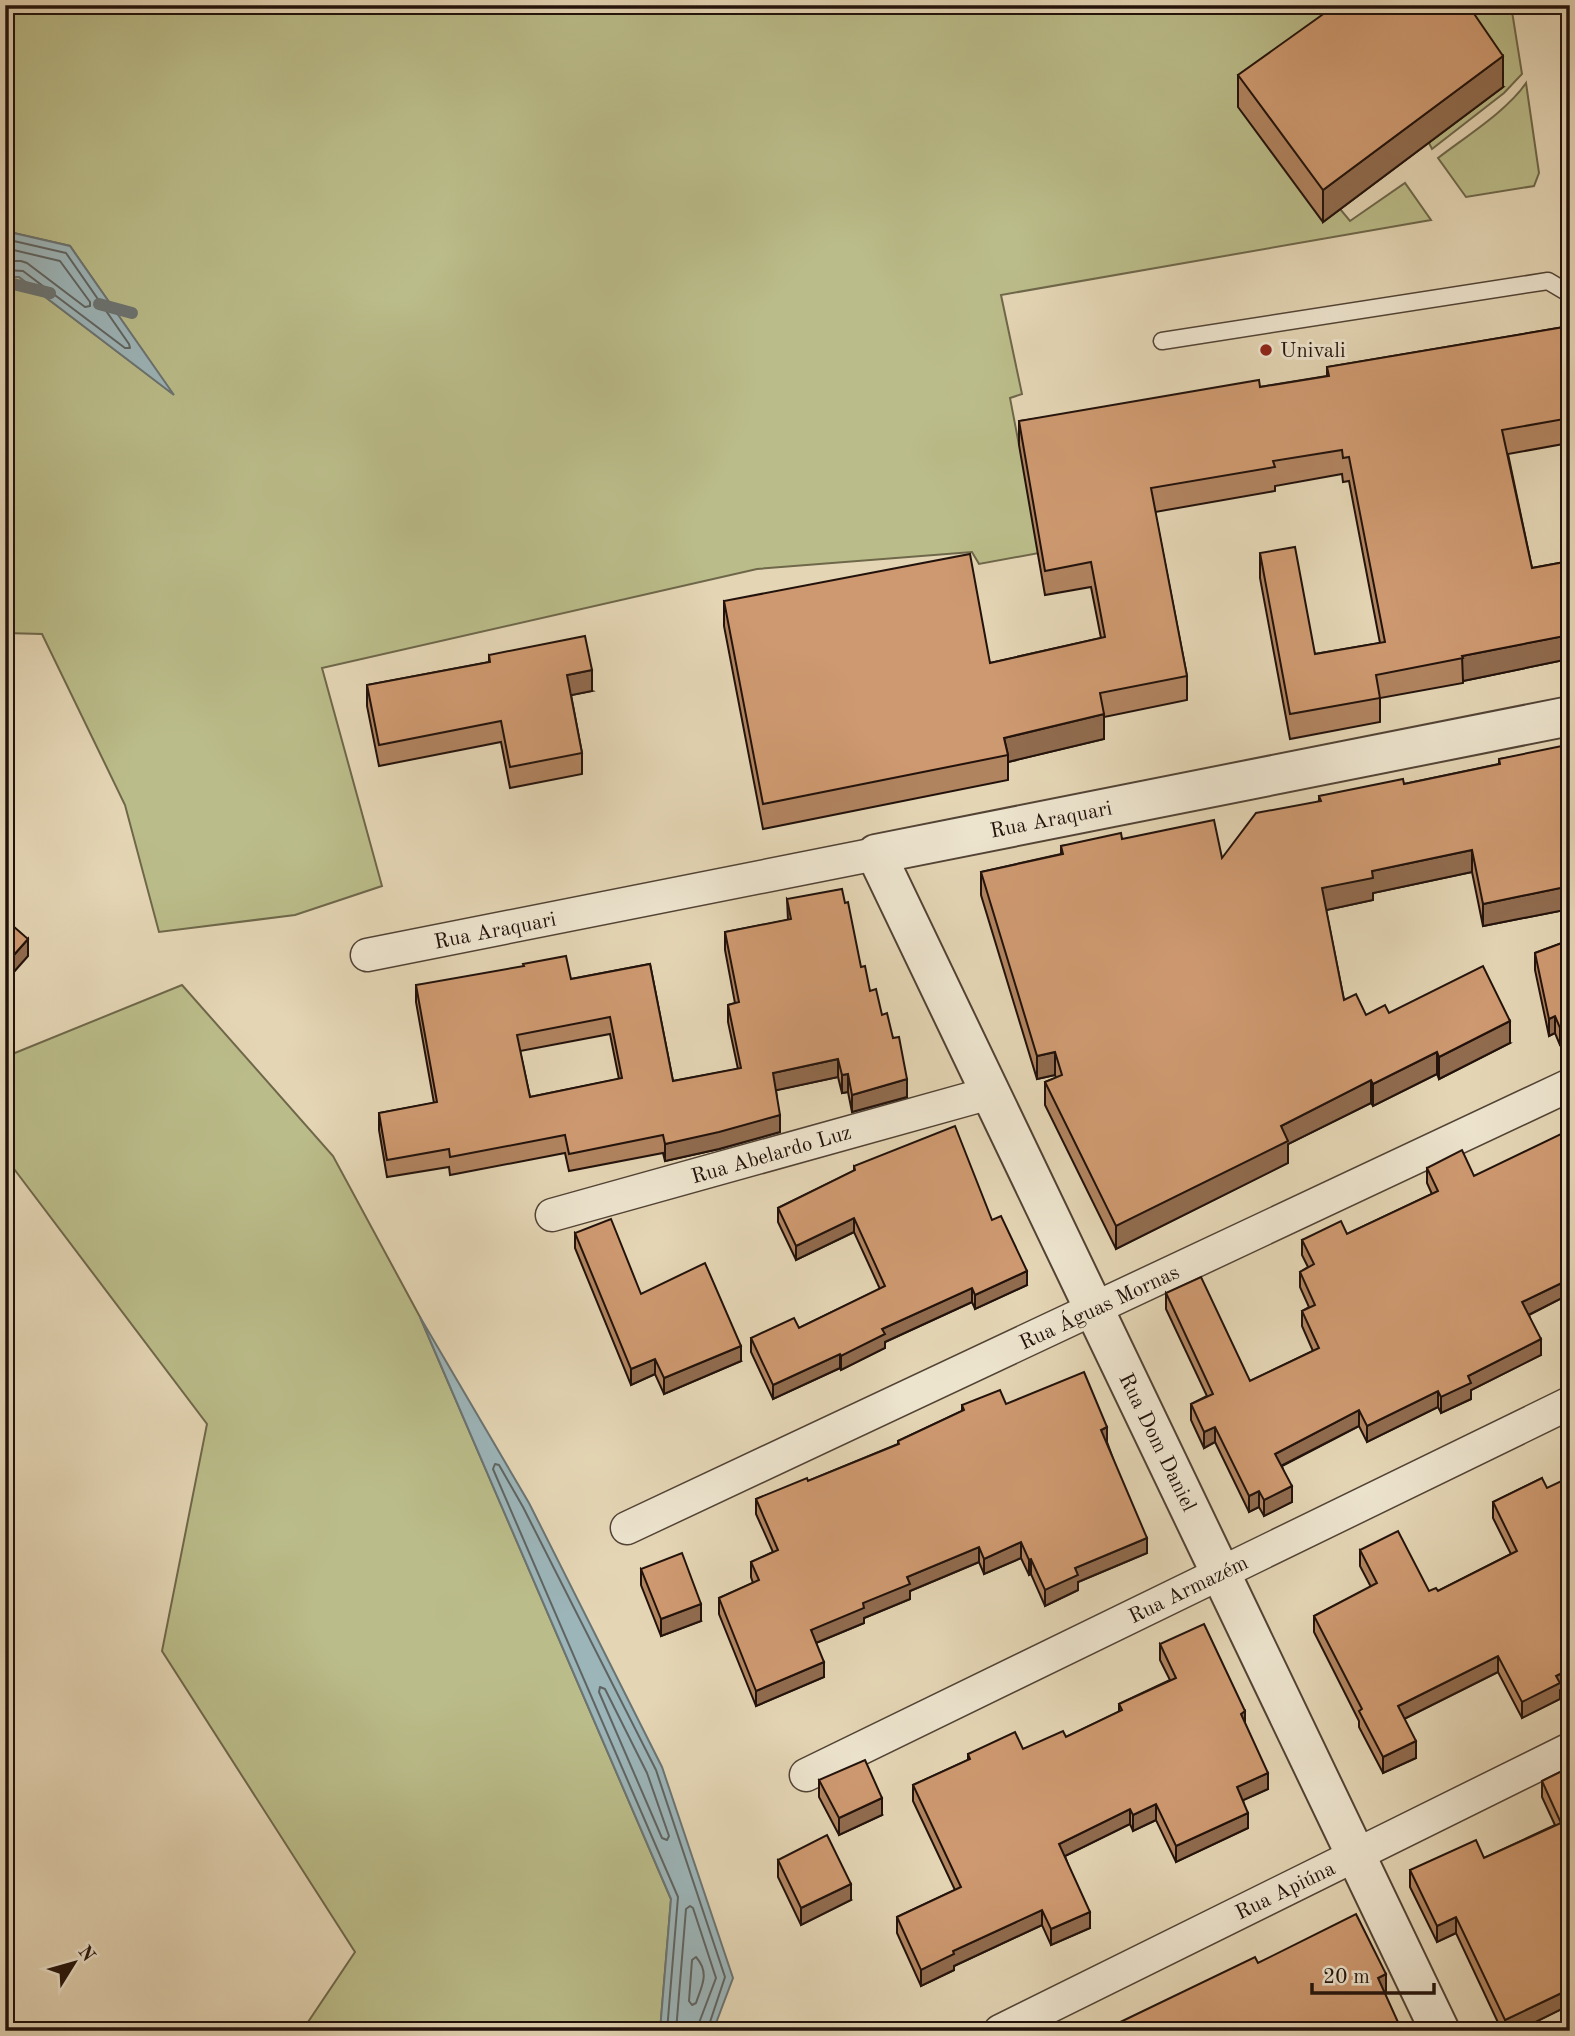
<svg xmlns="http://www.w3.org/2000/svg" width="1575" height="2036" font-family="'Old Standard TT',serif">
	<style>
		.green { fill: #babc89; stroke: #6e674a; stroke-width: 2 }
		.water { fill: #9cb5b9; stroke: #6b7473; stroke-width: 2 }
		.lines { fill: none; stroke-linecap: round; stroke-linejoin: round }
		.shore { stroke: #5f6462; stroke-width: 2 }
		.stream { stroke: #6b7473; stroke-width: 12 }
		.service-casing { stroke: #524335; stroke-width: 19 }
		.minor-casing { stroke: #524335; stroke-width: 35 }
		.tertiary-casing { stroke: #524335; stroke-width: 42 }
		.service { stroke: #ede4ce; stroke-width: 16 }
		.minor { stroke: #ede4ce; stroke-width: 32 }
		.tertiary { stroke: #ede4ce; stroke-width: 38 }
		.wall { fill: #b18460; stroke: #22120b; stroke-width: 2; fill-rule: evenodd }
		.shaded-wall { fill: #906b4e; stroke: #22120b; stroke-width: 2 }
		.building { fill: #ce9970; stroke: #22120b; stroke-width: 2; fill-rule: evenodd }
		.poi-dot { fill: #8f2418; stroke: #ede4ce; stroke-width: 2.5 }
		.labels { text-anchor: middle; stroke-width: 6; stroke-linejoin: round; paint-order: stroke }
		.poi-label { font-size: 21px; fill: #22120b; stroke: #ede4ce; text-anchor: start }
		.street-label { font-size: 21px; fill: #22120b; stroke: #ede4ce }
	</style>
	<rect width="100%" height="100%" fill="#e4d5b4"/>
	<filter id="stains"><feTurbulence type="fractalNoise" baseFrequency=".00286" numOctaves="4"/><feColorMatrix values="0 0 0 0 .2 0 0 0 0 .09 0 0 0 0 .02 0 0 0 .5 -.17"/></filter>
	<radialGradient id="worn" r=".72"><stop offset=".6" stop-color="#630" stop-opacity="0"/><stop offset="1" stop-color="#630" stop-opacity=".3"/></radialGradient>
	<g class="green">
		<polygon points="5,5 1381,5 1340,209 1350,221 1405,183 1431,220 1001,295 1022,394 1010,398 1019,445 1109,540 979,564 972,552 757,569 322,668 382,886 295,915 159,932 125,805 42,634 5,633 5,277 19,277 172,393 70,246 5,231"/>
		<polygon points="1445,5 1511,5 1522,74 1504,93 1432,149 1429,143"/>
		<path d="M1526,83L1539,173L1534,186L1466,197L1438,158C1465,137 1507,111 1526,83Z"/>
		<polygon points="182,985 333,1156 420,1317 671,1899 660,2031 302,2031 355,1952 162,1651 207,1424 5,1157 5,1057"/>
	</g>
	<g class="water">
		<polygon points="5,231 70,246 174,395 19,277 5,277"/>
		<polygon points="420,1317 529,1503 662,1767 733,1978 713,2031 660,2031 671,1899"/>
	</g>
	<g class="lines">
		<g class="shore">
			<polyline points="5,239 66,253 129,344 130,348 125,348 23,271 5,270"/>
			<polyline points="5,248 60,261 90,302 90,306 85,307 27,263 21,261 5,261"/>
			<polygon points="600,1687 605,1689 647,1773 669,1836 667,1840 662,1838 599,1692"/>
			<path d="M696,1957C710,1973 702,1985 696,2003L692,2005L689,2001L692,1960Z"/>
			<polyline points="667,2031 678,1897 493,1469 495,1464 499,1465 523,1507 656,1770 725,1977 707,2031"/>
			<polyline points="676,2031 686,1909 690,1906 693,1908 716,1978 699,2023 698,2031"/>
		</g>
		<g class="stream">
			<polyline points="5,282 50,293"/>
			<polyline points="99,304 132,313"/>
		</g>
		<g class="service-casing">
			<polyline id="service" points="1162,341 1548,281 1570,294"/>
		</g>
		<g class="minor-casing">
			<g id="minor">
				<polyline points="367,955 876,854"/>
				<polyline points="552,1215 990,1093"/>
				<polyline points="627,1528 1570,1085"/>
				<polyline points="806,1775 1570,1403"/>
				<polyline points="1000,2031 1570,1749"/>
			</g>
		</g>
		<g class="tertiary-casing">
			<polyline id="tertiary" points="1440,2031 876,854 1570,716"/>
		</g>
		<use href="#service" class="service"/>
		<use href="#minor" class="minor"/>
		<use href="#tertiary" class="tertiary"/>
	</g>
	<g class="wall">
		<polygon points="1238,75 1503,87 1323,222 1238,107"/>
		<polygon points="1570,326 1570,459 1569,443 1508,454 1532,568 1570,561 1570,661 1565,662 1564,660 1463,681 1463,683 1380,698 1380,722 1290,739 1260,578 1260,553 1315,654 1380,643 1349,481 1343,482 1342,474 1275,486 1275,491 1155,512 1187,676 1187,700 1104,717 1104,739 1008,762 1008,780 763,829 724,626 724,601 990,663 1101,638 1091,587 1045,595 1019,445 1019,421 1260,387 1327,376 1327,367"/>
		<polygon points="489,655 592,691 571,695 582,753 582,774 510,788 501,742 379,766 367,706 367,685 489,662"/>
		<polygon points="1570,747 1570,909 1483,926 1472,872 1373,893 1373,900 1326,910 1344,1000 1366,1015 1389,1013 1510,1043 1439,1079 1437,1074 1373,1106 1371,1103 1288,1144 1288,1163 1116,1249 1045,1105 1045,1082 1056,1078 1055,1075 1037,1079 981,895 981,872 1061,854 1061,846 1122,839 1222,858 1319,801 1319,796 1404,784 1499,764 1499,759"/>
		<path d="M787,899L861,967L870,991L893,1038L907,1097L852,1112L848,1092L842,1093L838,1077L776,1090L780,1132L719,1149L665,1161L663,1153L569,1171L565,1153L450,1175L449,1167L387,1177L379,1130V1113L434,1103L416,1002V985L571,979L650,964L673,1081L738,1069L728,1022V1005L735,1003L725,950V932L788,920ZM610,1034L619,1079L530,1097L520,1051Z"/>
		<polygon points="1570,940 1560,1045 1555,1033 1549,1036 1535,970 1535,953"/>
		<polygon points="1570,1111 1570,1133 1569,1128 1569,1112"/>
		<polygon points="1570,1141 1570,1294 1529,1315 1541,1355 1471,1390 1471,1399 1441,1413 1438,1407 1367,1442 1359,1426 1282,1466 1292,1502 1264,1516 1259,1507 1249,1512 1215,1442 1204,1448 1191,1420 1191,1404 1207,1396 1166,1309 1166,1293 1250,1381 1313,1351 1302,1326 1302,1311 1309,1307 1300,1287 1300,1272 1308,1267 1302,1255 1302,1240 1347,1234 1432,1194 1427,1183 1427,1168 1474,1176"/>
		<polygon points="854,1166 992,1220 1027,1285 975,1309 972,1302 885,1342 885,1348 841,1370 840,1368 773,1399 751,1352 751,1338 799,1328 880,1289 854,1232 796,1260 778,1222 778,1208 854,1171"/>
		<polygon points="575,1233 641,1294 741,1361 664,1394 655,1374 631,1385 575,1248"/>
		<polygon points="1006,1404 1107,1442 1147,1553 1078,1582 1078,1590 1045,1606 1031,1574 1029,1575 1021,1558 984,1574 979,1562 910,1591 910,1599 864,1618 864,1623 816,1643 824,1677 756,1706 719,1614 719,1598 753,1583 751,1577 751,1562 773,1552 756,1514 756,1499 808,1481 898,1444 898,1441 962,1411 962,1405"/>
		<polygon points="1542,1478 1560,1699 1522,1718 1498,1672 1404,1719 1416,1758 1383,1773 1359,1727 1359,1721 1314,1632 1314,1616 1371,1587 1360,1566 1360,1550 1429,1591 1438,1591 1511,1554 1493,1518 1493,1502"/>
		<polygon points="641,1569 701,1621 661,1636 641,1585"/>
		<polygon points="1160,1644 1245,1724 1268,1789 1243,1800 1248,1828 1176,1862 1156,1820 1133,1831 1130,1824 1065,1856 1090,1928 1051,1945 1042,1925 954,1966 954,1970 921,1986 897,1933 897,1917 955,1890 913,1801 913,1785 968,1760 968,1754 1023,1749 1066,1737 1119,1712 1119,1704 1170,1680 1160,1660"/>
		<polygon points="1570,1767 1570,2005 1517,2031 1502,2031 1456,1933 1437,1942 1410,1887 1410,1870 1484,1858 1555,1825 1542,1797 1542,1781"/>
		<polygon points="819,1780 882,1815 839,1835 819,1797"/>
		<polygon points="778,1860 851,1900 801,1925 778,1877"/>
	</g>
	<g class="shaded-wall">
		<polygon points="1503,56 1503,87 1323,222 1323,190"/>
		<polygon points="1564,636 1564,660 1463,681 1462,656"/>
		<polygon points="592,670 592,691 567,696 567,675"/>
		<polygon points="1104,714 1104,739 1008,762 1008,755 1004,738"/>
		<polygon points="1472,850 1472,872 1373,893 1373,900 1322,911 1322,888 1372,871"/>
		<polygon points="1570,886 1570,909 1483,926 1483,904"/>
		<polygon points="28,939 28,956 5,982 5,965"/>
		<polygon points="1555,1016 1555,1033 1549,1036 1549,1019"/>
		<polygon points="1510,1021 1510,1043 1439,1079 1439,1057"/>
		<polygon points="1570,1024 1570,1041 1560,1045 1560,1028"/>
		<polygon points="1055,1052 1055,1075 1037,1079 1037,1056"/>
		<polygon points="1437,1052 1437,1074 1373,1106 1373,1084"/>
		<polygon points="838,1059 838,1077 773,1091 773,1073"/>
		<polygon points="848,1074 848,1092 842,1093 842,1075"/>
		<polygon points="907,1079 907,1097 852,1112 852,1095"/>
		<polygon points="1371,1080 1371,1103 1288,1144 1288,1163 1116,1249 1116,1226 1281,1126"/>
		<polygon points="780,1115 780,1132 719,1149 665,1161 665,1144"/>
		<polygon points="854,1218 854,1232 796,1260 796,1246"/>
		<polygon points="1027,1271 1027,1285 975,1309 975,1295"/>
		<polygon points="1570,1279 1570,1294 1522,1318 1522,1302"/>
		<polygon points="972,1288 972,1302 885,1342 885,1348 841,1370 841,1356 882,1329"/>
		<polygon points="1541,1339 1541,1355 1471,1390 1471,1399 1441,1413 1441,1397 1468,1376"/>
		<polygon points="741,1346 741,1361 664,1394 664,1378"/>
		<polygon points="840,1354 840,1368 773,1399 773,1385"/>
		<polygon points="655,1359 655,1374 631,1385 631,1369"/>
		<polygon points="1438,1391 1438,1407 1367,1442 1367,1426"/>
		<polygon points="1359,1410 1359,1426 1275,1469 1275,1454"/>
		<polygon points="1107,1427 1107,1442 1101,1445 1101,1430"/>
		<polygon points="1215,1427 1215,1442 1204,1448 1204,1432"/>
		<polygon points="1292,1486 1292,1502 1264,1516 1264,1500"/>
		<polygon points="1259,1491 1259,1507 1249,1512 1249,1496"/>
		<polygon points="1147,1538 1147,1553 1078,1582 1078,1590 1045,1606 1045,1590 1075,1568"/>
		<polygon points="1021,1542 1021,1558 984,1574 984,1559"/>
		<polygon points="979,1547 979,1562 910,1591 910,1599 864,1618 864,1623 811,1645 811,1630 907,1577"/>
		<polygon points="1031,1559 1031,1574 1029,1575 1029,1560"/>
		<polygon points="701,1604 701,1621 661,1636 661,1619"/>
		<polygon points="1498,1656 1498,1672 1398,1722 1398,1706"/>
		<polygon points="824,1662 824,1677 756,1706 756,1691"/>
		<polygon points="1570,1669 1570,1685 1560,1690 1560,1699 1522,1718 1522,1702 1556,1676"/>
		<polygon points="1245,1711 1245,1727 1241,1714"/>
		<polygon points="1416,1741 1416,1758 1383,1773 1383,1757"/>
		<polygon points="1268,1773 1268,1789 1237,1803 1237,1787"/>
		<polygon points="882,1798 882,1815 839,1835 839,1818"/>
		<polygon points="1156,1804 1156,1820 1133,1831 1133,1815"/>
		<polygon points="1130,1809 1130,1824 1059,1859 1059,1844"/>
		<polygon points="1248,1813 1248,1828 1176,1862 1176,1846"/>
		<polygon points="851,1884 851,1900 801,1925 801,1908"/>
		<polygon points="1042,1910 1042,1925 954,1966 954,1970 921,1986 921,1970 953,1951"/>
		<polygon points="1090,1912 1090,1928 1051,1945 1051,1929"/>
		<polygon points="1456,1917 1456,1933 1437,1942 1437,1926"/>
		<polygon points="1386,1974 1386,1991 1378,1995 1378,1978"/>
		<polygon points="1570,1989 1570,2005 1517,2031 1505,2031 1505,2020"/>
	</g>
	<g class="building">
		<polygon points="1336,5 1468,5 1503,56 1323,190 1238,75"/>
		<polygon points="1570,326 1570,418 1502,430 1532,568 1570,561 1570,636 1565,637 1564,636 1462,656 1463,658 1376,675 1380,698 1290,714 1260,553 1295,547 1315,654 1385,642 1349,457 1343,458 1342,450 1273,461 1275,467 1151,488 1187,676 1100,693 1104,714 1004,738 1008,755 763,804 724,601 970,554 990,663 1105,637 1091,562 1045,571 1019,421 1259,380 1260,387 1329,376 1327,367"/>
		<polygon points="585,636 592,670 567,675 582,753 510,767 501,721 379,745 367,685 490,662 489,655"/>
		<polygon points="1562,746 1562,748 1570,747 1570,886 1483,904 1472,850 1372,871 1373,878 1322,888 1344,1000 1356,994 1366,1015 1385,1005 1389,1013 1483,966 1510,1021 1439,1057 1437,1052 1373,1084 1371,1080 1281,1126 1288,1141 1116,1226 1045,1082 1062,1075 1055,1052 1037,1056 981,872 1063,854 1061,846 1121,833 1122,839 1214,820 1222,858 1256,813 1321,801 1319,796 1403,779 1404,784 1500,764 1499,759"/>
		<path d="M842,889L845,903L848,902L861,967L865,966L870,991L876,989L882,1015L887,1013L893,1038L899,1037L907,1079L852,1095L848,1074L842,1075L838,1059L773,1073L780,1115L719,1132L665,1144L663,1135L569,1154L565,1135L450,1157L449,1149L387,1160L379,1113L437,1102L416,985L524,966L523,964L566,956L571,979L650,964L673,1081L741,1068L728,1005L739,1002L725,932L791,919L787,899ZM610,1017L622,1078L530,1097L517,1035Z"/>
		<polygon points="5,919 28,939 5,965"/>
		<polygon points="1570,940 1570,1024 1560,1028 1555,1016 1549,1019 1535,953"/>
		<polygon points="955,1126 992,1220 1001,1216 1027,1271 975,1295 972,1288 882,1329 885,1334 841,1356 840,1354 773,1385 751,1338 794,1318 799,1328 885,1286 854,1218 796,1246 778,1208 855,1170 854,1166"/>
		<polygon points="1563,1133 1567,1142 1570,1141 1570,1279 1522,1302 1541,1339 1468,1376 1471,1383 1441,1397 1438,1391 1367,1426 1359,1410 1275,1454 1292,1486 1264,1500 1259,1491 1249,1496 1215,1427 1204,1432 1191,1404 1213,1394 1166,1293 1201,1277 1250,1381 1319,1348 1302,1311 1315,1305 1300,1272 1314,1264 1302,1240 1341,1221 1347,1234 1438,1191 1427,1168 1462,1150 1474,1176"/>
		<polygon points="611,1219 641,1294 705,1263 741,1346 664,1378 655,1359 631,1369 575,1233"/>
		<polygon points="1084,1372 1107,1427 1101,1430 1147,1538 1075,1568 1078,1575 1045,1590 1031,1559 1029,1560 1021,1542 984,1559 979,1547 907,1577 910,1584 863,1603 864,1608 811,1630 824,1662 756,1691 719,1598 759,1580 751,1562 778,1550 756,1499 807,1478 808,1481 899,1444 898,1441 964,1410 962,1405 1000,1390 1006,1404"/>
		<polygon points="1570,1477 1570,1669 1556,1676 1560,1683 1522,1702 1498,1656 1398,1706 1416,1741 1383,1757 1359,1711 1362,1709 1314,1616 1377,1583 1360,1550 1398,1531 1429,1591 1436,1588 1438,1591 1517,1551 1493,1502 1542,1478 1547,1488"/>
		<polygon points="682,1553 701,1604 661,1619 641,1569"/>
		<polygon points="1204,1624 1245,1711 1241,1714 1268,1773 1237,1787 1248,1813 1176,1846 1156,1804 1133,1815 1130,1809 1059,1844 1090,1912 1051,1929 1042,1910 953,1951 954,1954 921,1970 897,1917 961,1887 913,1785 970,1759 968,1754 1015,1732 1023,1749 1063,1731 1066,1737 1122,1710 1119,1704 1176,1678 1160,1644"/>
		<polygon points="865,1760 882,1798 839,1818 819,1780"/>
		<polygon points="1570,1767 1570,1989 1505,2020 1456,1917 1437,1926 1410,1870 1476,1840 1484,1858 1561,1823 1542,1781"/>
		<polygon points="827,1835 851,1884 801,1908 778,1860"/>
		<polygon points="1356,1914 1386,1974 1378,1978 1402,2031 1115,2031 1112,2026 1255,1957 1258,1963"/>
	</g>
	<circle class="poi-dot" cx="1266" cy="350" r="7"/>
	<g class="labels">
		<g class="poi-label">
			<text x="1280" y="357">Univali</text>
		</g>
		<g class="street-label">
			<text transform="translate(1051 819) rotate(-11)" y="7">Rua Araquari</text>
			<text transform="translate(495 930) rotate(-11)" y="7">Rua Araquari</text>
			<text transform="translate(771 1154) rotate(-16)" y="7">Rua Abelardo Luz</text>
			<text transform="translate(1099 1307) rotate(-25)" y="7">Rua Águas Mornas</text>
			<text transform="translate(1158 1442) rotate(64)" y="7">Rua Dom Daniel</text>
			<text transform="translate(1188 1589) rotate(-26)" y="7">Rua Armazém</text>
			<text transform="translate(1285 1890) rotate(-26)" y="7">Rua Apiúna</text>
		</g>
	</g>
	<rect width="1575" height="2036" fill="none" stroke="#e4d5b4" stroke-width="28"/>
	<rect x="7" y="7" width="1561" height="2022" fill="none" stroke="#22120b" stroke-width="3.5"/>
	<rect x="14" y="14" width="1547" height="2008" fill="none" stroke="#22120b" stroke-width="2"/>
	<g transform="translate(74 1963) rotate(53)" stroke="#ede4ce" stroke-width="5" paint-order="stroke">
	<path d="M0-5L12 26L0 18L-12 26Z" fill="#22120b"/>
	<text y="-10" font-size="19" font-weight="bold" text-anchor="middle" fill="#22120b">N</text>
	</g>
	<path d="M1312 1983v10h122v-10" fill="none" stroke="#22120b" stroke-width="3.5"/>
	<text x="1323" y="1983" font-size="21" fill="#22120b" stroke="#ede4ce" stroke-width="5" paint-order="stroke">20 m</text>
	<rect width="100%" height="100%" filter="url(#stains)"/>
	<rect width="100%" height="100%" fill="url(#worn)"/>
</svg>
